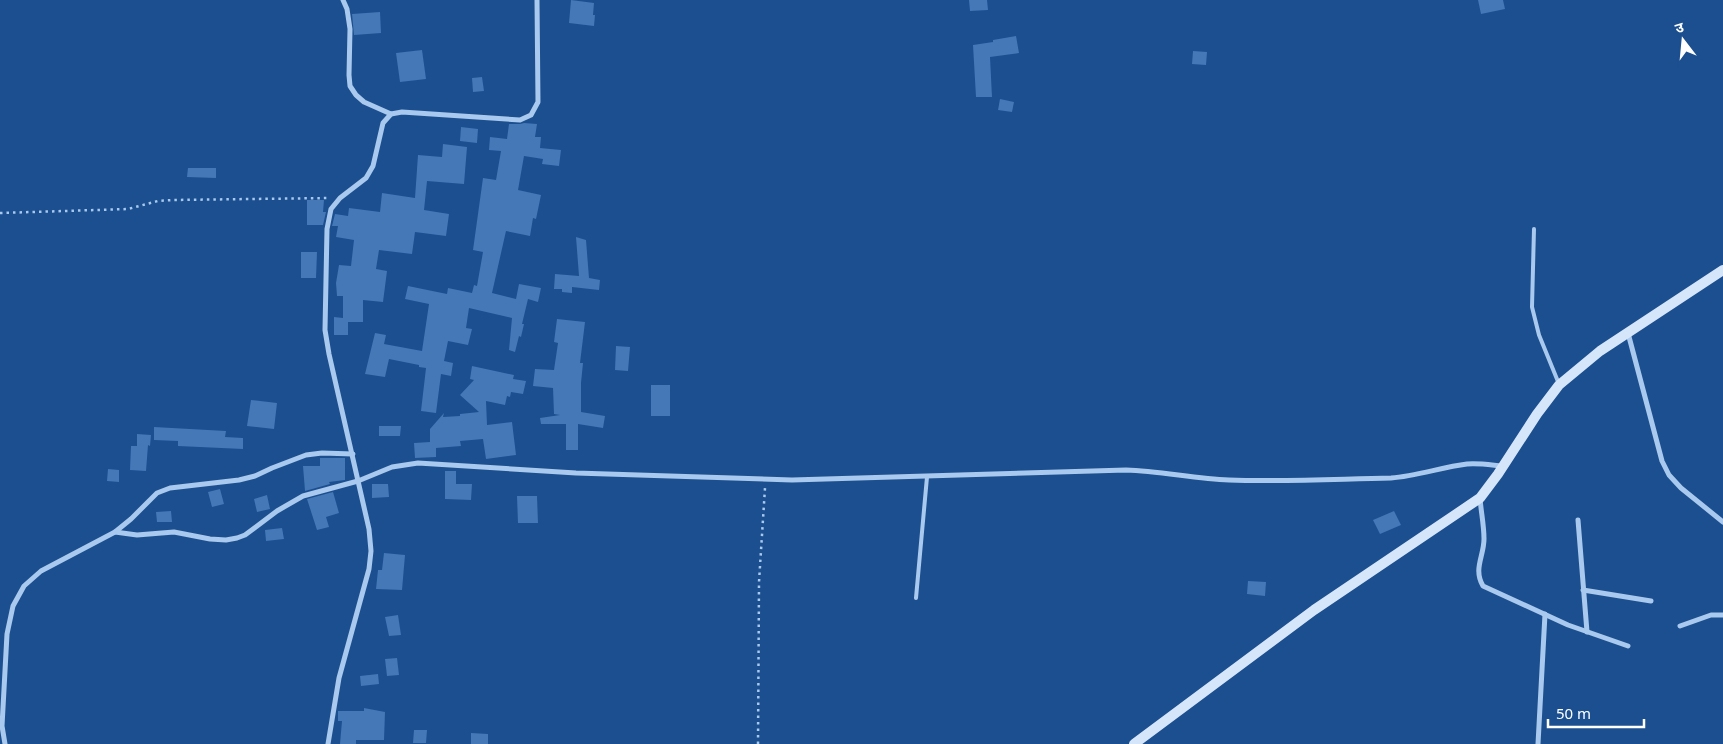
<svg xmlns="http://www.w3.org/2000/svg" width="1723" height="744" font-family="'Noto Sans','Noto Sans Devanagari',sans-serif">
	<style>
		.building { fill: #4478b7 }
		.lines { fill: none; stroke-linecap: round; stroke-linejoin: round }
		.path { stroke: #a9c9ee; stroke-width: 2.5; stroke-dasharray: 2.5 4; stroke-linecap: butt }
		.lane { stroke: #a9c9ee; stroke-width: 4 }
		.street { stroke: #a9c9ee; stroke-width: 5 }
		.secondary { stroke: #d6e6fa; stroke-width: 10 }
	</style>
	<rect width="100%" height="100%" fill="#1b4f8f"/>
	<g class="building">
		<polygon points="571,0 594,3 593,15 595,15 594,26 569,23"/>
		<polygon points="969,0 987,0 988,10 970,11"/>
		<polygon points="1478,0 1503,0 1505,9 1481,14"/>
		<polygon points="380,12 381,33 354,35 352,14"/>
		<polygon points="1016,36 1019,53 990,57 992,97 976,97 973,45 993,42 993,40"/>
		<polygon points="422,50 426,79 400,82 396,53"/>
		<polygon points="1193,51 1207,52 1206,65 1192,64"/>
		<polygon points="482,77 484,91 473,92 472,78"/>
		<polygon points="1000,99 1014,102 1012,112 998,110"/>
		<polygon points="524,123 537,124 535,137 541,137 540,148 561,150 559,166 542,164 543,159 524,156 518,190 541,195 536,219 533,218 530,236 506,231 492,293 516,299 519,284 541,288 538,302 528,299 522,324 524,324 521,337 519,336 515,352 509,350 512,318 469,308 466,328 472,329 468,345 448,341 444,361 453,363 451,376 441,374 436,413 421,411 426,368 419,367 419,365 389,359 385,377 365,374 375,333 386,335 384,344 422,351 429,304 405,299 408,286 447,294 448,288 472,293 474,285 477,286 483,252 473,250 483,178 496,180 501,151 489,150 490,137 507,139 509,124 520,124"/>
		<polygon points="461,127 478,129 477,143 460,141"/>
		<polygon points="443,144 467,147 464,184 427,181 424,210 449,214 446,236 415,232 412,254 379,250 376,269 387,271 383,302 363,300 363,322 348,322 348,335 334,335 334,317 343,318 343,296 337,296 336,283 339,265 351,266 354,240 336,237 338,226 332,226 335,214 348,216 349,208 380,212 382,193 415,198 418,155 442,157"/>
		<polygon points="188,168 216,168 216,178 187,177"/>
		<polygon points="307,200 324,200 323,212 326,212 323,225 307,225"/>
		<polygon points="576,237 586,240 589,278 600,280 599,290 572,287 572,293 562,292 562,289 554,289 555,274 579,276"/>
		<polygon points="301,252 317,252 316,278 301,278"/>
		<polygon points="557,319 585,322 580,363 583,363 581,383 581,412 605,416 603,428 578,424 578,450 566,450 566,424 541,424 540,418 560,415 554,414 553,388 533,386 535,369 554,370 558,343 554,342"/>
		<polygon points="616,346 630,347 628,371 615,370"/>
		<polygon points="472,366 514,375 513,379 526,381 523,394 511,392 510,397 507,396 505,405 486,401 487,425 512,422 516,455 486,459 483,439 460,441 461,446 436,448 436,457 415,458 414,443 430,442 430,429 444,413 443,417 460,416 460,414 479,412 460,395 474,380 470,379"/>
		<rect x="651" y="385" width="19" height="31"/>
		<polygon points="251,400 277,403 274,429 247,426"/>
		<polygon points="379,426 401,426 400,436 379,436"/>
		<polygon points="154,427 226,431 225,437 243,438 243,449 178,446 178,441 154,440"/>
		<polygon points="137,434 151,435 150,446 148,445 146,471 130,470 131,446 137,446"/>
		<polygon points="320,458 345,458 345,480 329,482 330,484 305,491 303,466 320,466"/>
		<polygon points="108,469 119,470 119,482 107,481"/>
		<polygon points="445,471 456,471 456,484 472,484 471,500 445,499"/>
		<polygon points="372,484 388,484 389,497 372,498"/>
		<polygon points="220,489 224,504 212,507 208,492"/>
		<polygon points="333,492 339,513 326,517 329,527 317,530 307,499"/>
		<polygon points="267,495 270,509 257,512 254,499"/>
		<polygon points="517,496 537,496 538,523 518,523"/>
		<polygon points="171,511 172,522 157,522 156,512"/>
		<polygon points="1394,511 1401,525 1380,534 1373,520"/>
		<polygon points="282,528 284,539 266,541 265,530"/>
		<polygon points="384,553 405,555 402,590 376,589 378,570 382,570"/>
		<polygon points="1248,581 1266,582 1265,596 1247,594"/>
		<polygon points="398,615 401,635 389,636 385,617"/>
		<polygon points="397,658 399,675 387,676 385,659"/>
		<polygon points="378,674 379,684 361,686 360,676"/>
		<polygon points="364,708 385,712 384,740 356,740 356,744 340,744 342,721 338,721 338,711 364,711"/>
		<polygon points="414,730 427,730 426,743 413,743"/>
		<polygon points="471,733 488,734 488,744 471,744"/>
	</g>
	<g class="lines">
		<g class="path">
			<polyline points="0,213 128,209 158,201 173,200 330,198"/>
			<polyline points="758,744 759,582 765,488"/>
		</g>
		<g class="lane">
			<polyline points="1534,229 1532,307 1539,335 1559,384"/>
			<polyline points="916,598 927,477"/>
		</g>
		<g class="street">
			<polyline points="343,0 347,9 350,29 349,75 350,86 356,95 364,102 391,114"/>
			<polyline points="1628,333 1662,461 1669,475 1681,488 1723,522"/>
			<path d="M1480,498C1481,512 1484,525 1484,539C1484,556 1473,569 1483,586L1568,625L1628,646"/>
			<polyline points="1578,520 1587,632"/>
			<path d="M115,532L137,535L174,532L210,539L226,540L237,538L245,535L277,511L303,496L358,481L392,467L418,463L576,473L792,480L1126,470C1161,471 1195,479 1229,480C1283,482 1337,479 1391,478C1417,476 1442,467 1467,464C1479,463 1491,465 1502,466"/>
			<polyline points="1583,590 1651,601"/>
			<polyline points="1680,626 1711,615 1723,615"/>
			<polyline points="5,744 2,726 7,634 13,606 24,586 41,571 115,532 131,519 157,493 170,488 239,480 255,476 272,468 306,455 322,453 353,454"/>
			<polyline points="328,744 339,678 369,569 371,551 369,529 329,354 325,330 327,229 331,209 340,198 366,178 373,166 383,123 391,114 402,112 520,120 531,115 538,102 537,0"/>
			<polyline points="1538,744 1545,614"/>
		</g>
		<polyline class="secondary" points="1134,744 1314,610 1480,498 1498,474 1537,414 1559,385 1600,351 1723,270"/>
	</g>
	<g transform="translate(1683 40) rotate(344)" stroke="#1b4f8f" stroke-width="4" paint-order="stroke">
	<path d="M0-4L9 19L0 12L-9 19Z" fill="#ffffff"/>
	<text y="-8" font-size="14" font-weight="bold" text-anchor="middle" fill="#ffffff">उ</text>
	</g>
	<path d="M1548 719v8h96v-8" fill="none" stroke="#ffffff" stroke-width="2.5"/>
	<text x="1556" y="719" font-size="15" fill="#ffffff" stroke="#1b4f8f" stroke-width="4" paint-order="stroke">50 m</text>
</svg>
